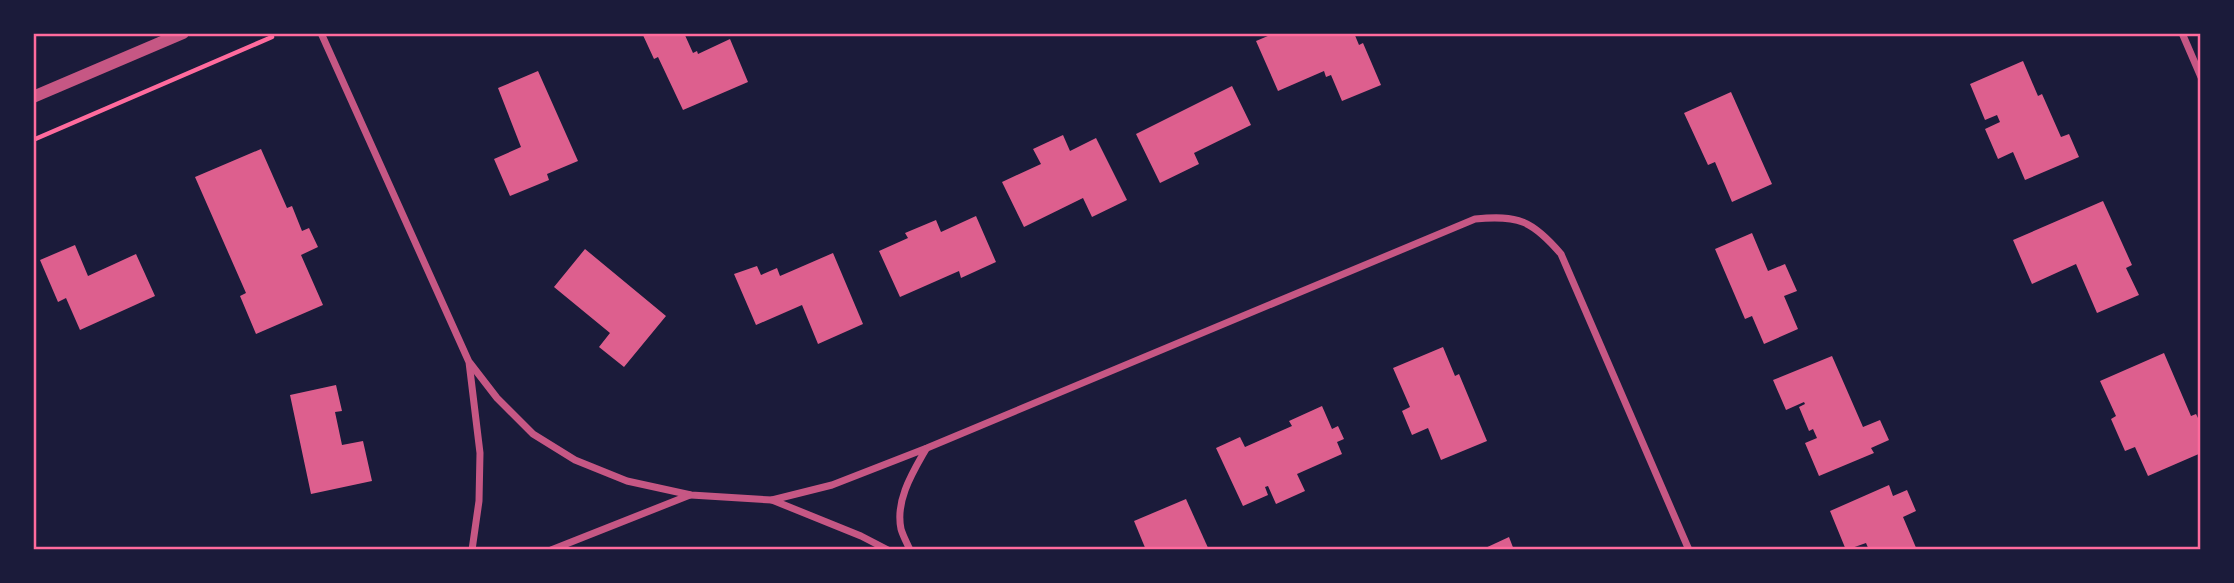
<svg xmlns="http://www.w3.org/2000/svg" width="2234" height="583" font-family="Jost,sans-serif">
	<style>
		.building { fill: #dd5f8e }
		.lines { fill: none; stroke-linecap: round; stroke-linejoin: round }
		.path { stroke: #ff6b9d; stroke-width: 4.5 }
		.minor { stroke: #c65784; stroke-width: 7 }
		.tertiary { stroke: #c65784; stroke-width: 12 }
		.neatline { fill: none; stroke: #ff6b9d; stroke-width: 2.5 }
	</style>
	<rect width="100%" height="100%" fill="#1b1b3a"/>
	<g class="building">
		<polygon points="642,33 684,33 693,53 697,51 698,54 730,39 748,82 683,110 658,57 654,59"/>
		<polygon points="1275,33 1354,33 1359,45 1363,43 1381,85 1342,101 1331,75 1326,77 1324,71 1278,91 1256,41"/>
		<polygon points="2023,61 2038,96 2042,94 2061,137 2069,134 2079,157 2025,180 2013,152 1998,159 1985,129 2000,122 1997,115 1985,120 1970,84"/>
		<polygon points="538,71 578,161 547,174 549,180 510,196 494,159 521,147 498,88"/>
		<polygon points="1232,86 1251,125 1194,153 1199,164 1160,183 1136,134"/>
		<polygon points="1731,92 1772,184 1732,202 1715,162 1708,165 1684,113"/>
		<polygon points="1063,135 1070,151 1096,138 1127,200 1092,217 1083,198 1024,227 1002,182 1041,164 1033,149"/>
		<polygon points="261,149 287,208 292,206 302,231 309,228 318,247 301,255 323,305 256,334 240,296 246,293 195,177"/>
		<polygon points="2103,201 2132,265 2126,268 2139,295 2097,313 2076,264 2032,284 2013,240"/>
		<polygon points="976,216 996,262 961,278 959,271 900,297 879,251 908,238 905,233 936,220 941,232"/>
		<polygon points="1752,233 1768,271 1785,264 1797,291 1784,296 1798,329 1764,344 1752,316 1745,319 1715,249"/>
		<polygon points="75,245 88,276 136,254 155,296 80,330 66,298 58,302 40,260"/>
		<polygon points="585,249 666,316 624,367 599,347 610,333 554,287"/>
		<polygon points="833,253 863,324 818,344 802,305 756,325 734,274 757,266 761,275 777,268 780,276"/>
		<polygon points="1443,347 1455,376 1459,374 1487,441 1441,460 1428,428 1412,435 1402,411 1410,407 1393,368"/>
		<polygon points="2164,353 2191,416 2196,414 2201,424 2201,453 2148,476 2135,447 2125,451 2111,419 2116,416 2100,381"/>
		<polygon points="1832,356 1863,427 1880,420 1889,440 1871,448 1874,453 1819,476 1805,443 1817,438 1813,429 1809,431 1799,407 1805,404 1804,402 1786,410 1773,380"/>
		<polygon points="336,385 342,411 335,412 342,445 363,441 372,481 311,494 290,395"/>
		<polygon points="1322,406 1332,429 1338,426 1344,439 1337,442 1342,454 1297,474 1305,491 1276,504 1268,486 1265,487 1268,495 1243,506 1216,448 1240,437 1245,447 1292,426 1289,421"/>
		<polygon points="1889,485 1893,496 1907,490 1916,511 1903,517 1917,550 1869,550 1866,543 1846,550 1830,511"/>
		<polygon points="1186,499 1209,550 1146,550 1134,521"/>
		<polygon points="1509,537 1514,550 1481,550"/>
	</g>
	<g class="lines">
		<polyline class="path" points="33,140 272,37"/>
		<g class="minor">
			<polyline points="321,33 469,362 480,453 479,501 472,550"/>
			<polyline points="2182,33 2201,77"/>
			<polyline points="470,363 497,398 533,434 575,460 627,481 691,495 772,500 861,536 888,550"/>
			<path d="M772,500L832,485L927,448L1475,219C1518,215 1532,220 1561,254L1689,550"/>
			<polyline points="551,550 690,495"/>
			<path d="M910,550C907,543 903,536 901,529C895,500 913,472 926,449"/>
		</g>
		<polyline class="tertiary" points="33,97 183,33"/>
	</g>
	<rect width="2234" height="583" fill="none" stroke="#1b1b3a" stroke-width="70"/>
	<rect x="35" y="35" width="2164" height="513" class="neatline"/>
</svg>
